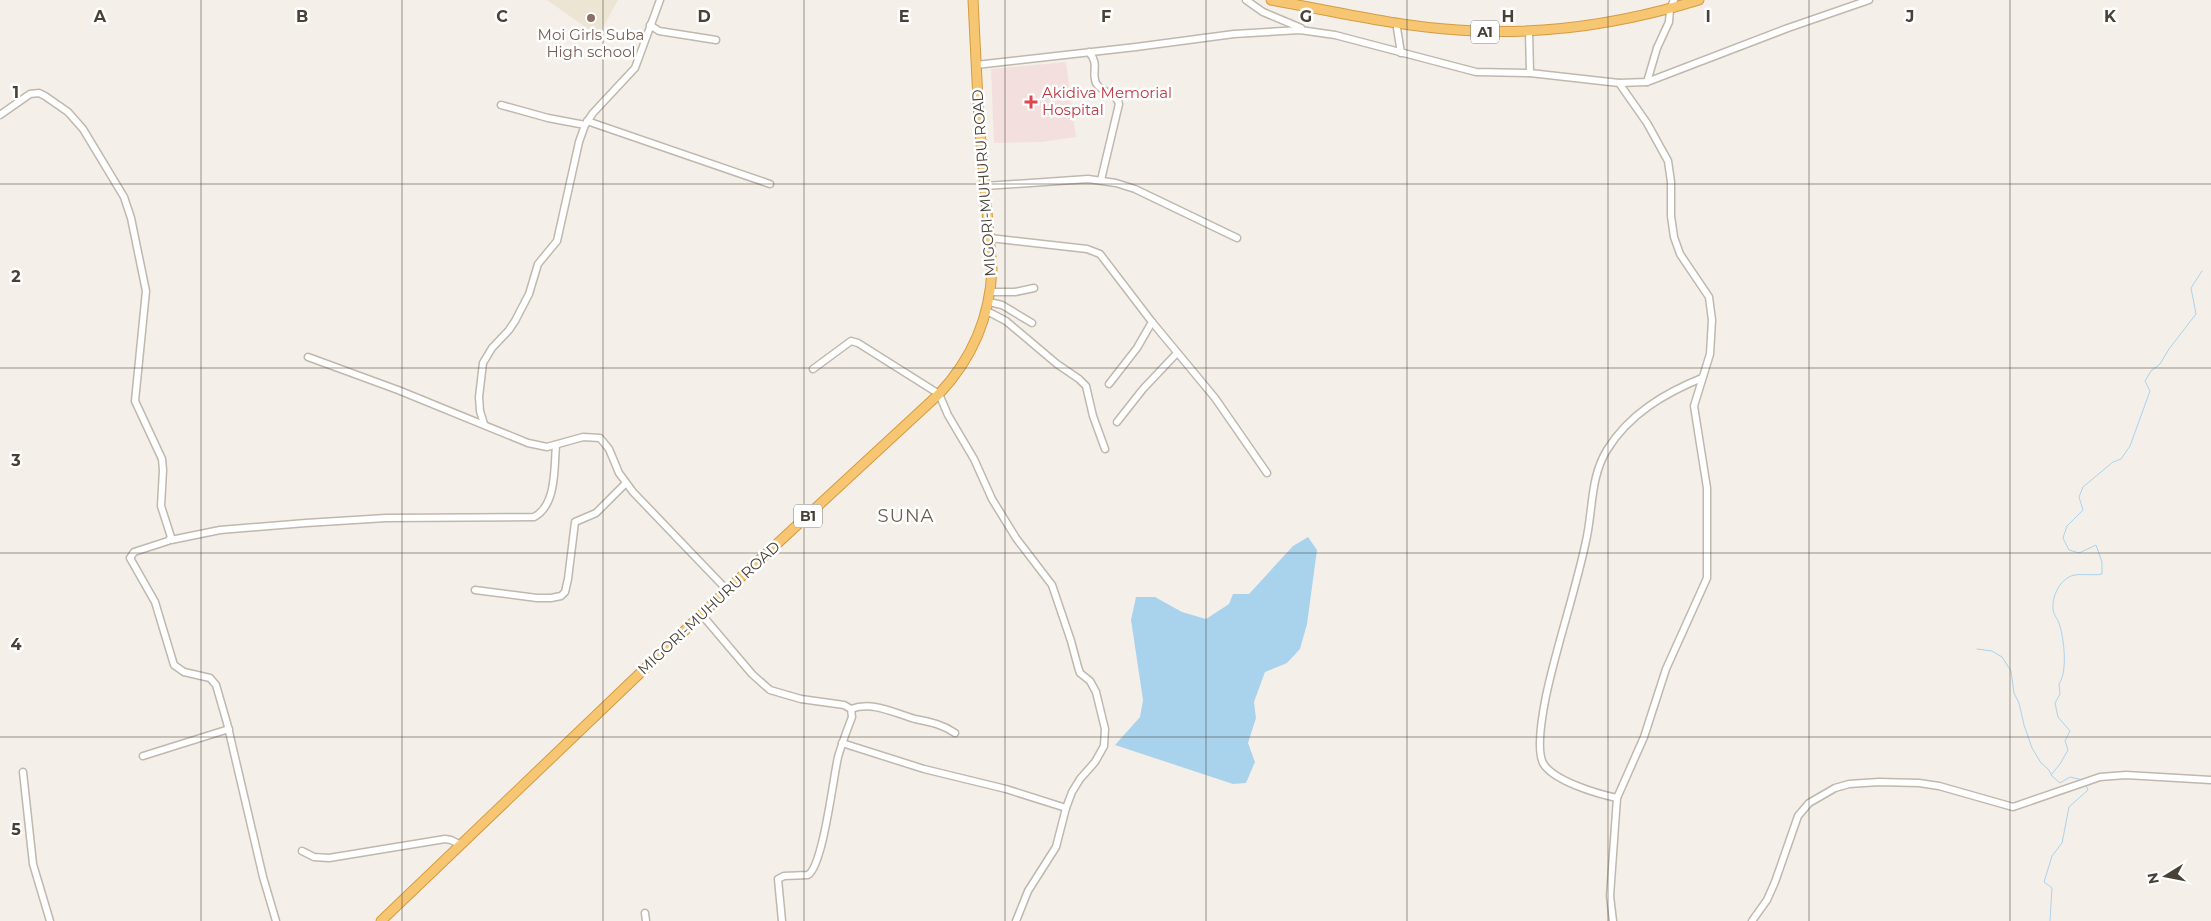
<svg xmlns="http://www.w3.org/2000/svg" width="2211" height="921" font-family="Montserrat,sans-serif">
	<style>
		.education { fill: #ece5d4 }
		.medical { fill: #f3e0de }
		.water { fill: #a9d3ed }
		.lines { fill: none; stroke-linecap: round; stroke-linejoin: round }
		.stream { stroke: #a9d3ed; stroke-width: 1 }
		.minor-casing { stroke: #bfb8ac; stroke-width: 9 }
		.highway-casing { stroke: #d59b42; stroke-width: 11 }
		.minor { stroke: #fff; stroke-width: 6 }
		.highway { stroke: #f6c672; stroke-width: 9 }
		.grid { fill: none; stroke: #474138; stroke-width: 1; stroke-opacity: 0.55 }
		.education-dot { fill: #8d6e63; stroke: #fff; stroke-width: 2 }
		.health-dot { fill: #e0444e; stroke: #fff; stroke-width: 2 }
		.labels { text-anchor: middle; stroke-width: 5; stroke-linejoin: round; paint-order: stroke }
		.shield { fill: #fff; stroke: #7e7a74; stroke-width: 1 }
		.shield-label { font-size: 14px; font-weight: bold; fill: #474138 }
		.education-label { font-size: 15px; fill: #785e54; stroke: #fff }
		.health-label { font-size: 15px; fill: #be3a42; stroke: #fff; text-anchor: start }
		.street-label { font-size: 15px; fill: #474138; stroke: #fff }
		.quarter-label { font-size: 18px; letter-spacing: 1px; fill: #695e50; stroke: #fff }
		.grid-label { font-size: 16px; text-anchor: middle; font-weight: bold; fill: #474138; stroke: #fff; stroke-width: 5; stroke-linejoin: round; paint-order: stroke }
	</style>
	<rect width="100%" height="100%" fill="#f4f0e9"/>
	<polygon class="education" points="547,0 618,0 598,36"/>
	<polygon class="medical" points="1066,62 1076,137 1041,142 994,143 991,69"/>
	<polygon class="water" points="1308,537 1317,550 1307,624 1300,649 1287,663 1265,672 1254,702 1256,718 1248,743 1255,762 1246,783 1233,784 1115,745 1140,717 1143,700 1131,620 1136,597 1155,597 1182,612 1206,619 1229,604 1233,594 1249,594 1293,546"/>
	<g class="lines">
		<g class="stream">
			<polyline points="1977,649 1992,651 2002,657 2011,671 2014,693 2019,703 2024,725 2032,748 2041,763 2048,769 2051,774"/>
			<path d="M2083,780L2070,777L2060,783L2051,775L2060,764L2068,750L2065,741L2070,731L2058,717L2055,703L2060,694L2059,684C2068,671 2064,638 2059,623C2057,618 2053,614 2053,608C2052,597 2059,581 2071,576C2078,573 2093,576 2102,574V562L2096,545L2079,553L2069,550L2063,538L2067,526L2083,510L2079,497L2083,487L2113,462L2121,459L2130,446L2150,391L2145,381L2151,371L2160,364L2169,349L2196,314L2191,288L2202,271"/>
			<polyline points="2050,921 2052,888 2044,882 2052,856 2062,843 2069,807 2088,790 2086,785"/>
		</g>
		<g class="minor-casing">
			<g id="minor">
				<polyline points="1246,0 1263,12 1301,28"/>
				<polyline points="1396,22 1401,53"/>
				<polyline points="650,25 659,31 716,40"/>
				<polyline points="1529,31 1530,73 1619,83 1647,82 1788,28 1869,0"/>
				<path d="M1089,52C1100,65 1091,71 1096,83C1101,93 1116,92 1119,104L1101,180"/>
				<polyline points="976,65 1136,47 1234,34 1300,30 1335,35 1476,72 1530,73"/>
				<polyline points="1647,82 1657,48 1669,22 1670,9 1674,0"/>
				<polyline points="501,105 548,118 585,125"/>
				<polyline points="0,115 30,94 39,93 45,96 68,112 83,129 124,197 131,218 146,291 135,401 162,459 163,470 161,506 171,537 168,541 134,552 130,558 155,602 174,665 184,672 210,678 216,685 227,723 263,877 276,921"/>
				<polyline points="587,121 770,184"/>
				<polyline points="985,186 1088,179 1116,183 1135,189 1237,238"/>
				<polyline points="990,238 1087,249 1100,254 1152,322 1215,398 1267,473"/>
				<polyline points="991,292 1015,292 1034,288"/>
				<polyline points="989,302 1002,305 1032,323"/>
				<polyline points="987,311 1006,321 1057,364 1079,379 1086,386 1093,416 1105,449"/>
				<polyline points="308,357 398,390 528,443 547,447 583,437 600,438 609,449 619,473 633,492 727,590"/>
				<polyline points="813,369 851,341 858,343 939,394 948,415 974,459 992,499 1016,538 1052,585 1071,641 1078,667 1080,673 1090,681 1096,692 1105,729 1104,746 1095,762 1080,779 1072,792 1066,808 1056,847 1028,891 1016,921"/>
				<polyline points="1109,384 1137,348 1152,322"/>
				<polyline points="1117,422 1143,389 1177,353"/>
				<polyline points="484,424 480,411 479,397 483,363 492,348 509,330 515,321 529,294 538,264 557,241 579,142 585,125 593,113 635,68 660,0"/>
				<path d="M171,540L220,530L306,523L386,518L534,517C557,505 554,467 556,445"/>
				<polyline points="475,590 537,598 551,598 561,596 565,592 568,579 575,522 596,513 626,483"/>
				<path d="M702,615L752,674L770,690L801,699L844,705L851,709L852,717C847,730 842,743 838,757C833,779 823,866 808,875L784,876L778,879L782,921"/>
				<path d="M851,709C873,701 894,713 915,719C930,722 942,724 955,733"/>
				<polyline points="842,743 924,769 1006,789 1066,808"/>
				<polyline points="143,756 229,729"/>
				<polyline points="23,772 33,864 50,921"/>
				<path d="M1617,798C1598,794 1553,781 1543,763C1536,749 1543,711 1546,696C1557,644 1575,593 1586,541C1593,511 1590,477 1607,450C1629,414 1665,393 1702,378"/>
				<polyline points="302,851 314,857 329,858 445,839 451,840 461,845"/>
				<polyline points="645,913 646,921"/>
				<polyline points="1613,921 1610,896 1617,798 1644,737 1666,669 1707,578 1707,488 1694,406 1710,354 1712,320 1709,297 1680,254 1674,237 1671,216 1671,182 1668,161 1647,123 1619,83"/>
				<polyline points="1752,921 1767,900 1775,882 1798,816 1809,803 1835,788 1849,784 1879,782 1919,783 1939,786 2013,807 2100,777 2126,775 2211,780"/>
			</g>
		</g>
		<g class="highway-casing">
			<g id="highway">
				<path d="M1271,0C1333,11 1395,26 1458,30C1539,36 1621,24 1699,0"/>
				<path d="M381,921L727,590L939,394C972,359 990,318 992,269L979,120L973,0"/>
			</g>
		</g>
		<use href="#minor" class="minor"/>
		<use href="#highway" class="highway"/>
	</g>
	<path class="grid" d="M201,0V921M402,0V921M603,0V921M804,0V921M1005,0V921M1206,0V921M1407,0V921M1608,0V921M1809,0V921M2010,0V921M0,184H2211M0,368H2211M0,553H2211M0,737H2211"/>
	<circle class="education-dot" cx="591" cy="18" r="5"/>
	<path class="health-dot" d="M1028.5 94.5h5v5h5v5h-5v5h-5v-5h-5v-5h5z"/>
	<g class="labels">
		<g class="shield">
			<rect x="1471" y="20.5" width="28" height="23" rx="4"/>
			<rect x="794" y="504.5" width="28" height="23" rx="4"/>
		</g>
		<g class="shield-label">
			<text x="1485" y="37">A1</text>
			<text x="808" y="521">B1</text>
		</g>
		<g class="education-label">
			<text x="591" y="40">Moi Girls Suba<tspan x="591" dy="17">High school</tspan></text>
		</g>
		<g class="health-label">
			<text x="1042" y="98">Akidiva Memorial<tspan x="1042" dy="17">Hospital</tspan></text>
		</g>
		<g class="street-label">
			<text transform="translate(984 183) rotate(-94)" y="5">MIGORI-MUHURU ROAD</text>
			<text transform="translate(709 608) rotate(-43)" y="5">MIGORI-MUHURU ROAD</text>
		</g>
		<g class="quarter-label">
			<text x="906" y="522">SUNA</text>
		</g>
	</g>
	<g class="grid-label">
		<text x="100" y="22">A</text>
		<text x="302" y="22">B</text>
		<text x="502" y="22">C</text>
		<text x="704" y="22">D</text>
		<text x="904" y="22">E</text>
		<text x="1106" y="22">F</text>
		<text x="1306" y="22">G</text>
		<text x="1508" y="22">H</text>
		<text x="1708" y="22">I</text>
		<text x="1910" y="22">J</text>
		<text x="2110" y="22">K</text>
		<text x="16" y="98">1</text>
		<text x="16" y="282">2</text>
		<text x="16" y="466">3</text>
		<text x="16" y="650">4</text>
		<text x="16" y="835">5</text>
	</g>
	<g transform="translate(2166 876) rotate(260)" stroke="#ffffff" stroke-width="4" paint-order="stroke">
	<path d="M0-4L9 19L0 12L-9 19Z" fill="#474138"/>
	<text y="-8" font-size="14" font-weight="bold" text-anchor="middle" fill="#474138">N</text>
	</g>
</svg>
